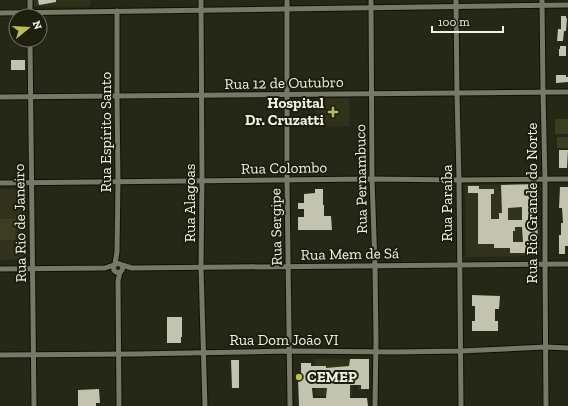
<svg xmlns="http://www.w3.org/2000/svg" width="568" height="406" font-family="'Zilla Slab',serif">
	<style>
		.built { fill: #31321b }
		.green { fill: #3c3e22 }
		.building { fill: #c2c4b0; fill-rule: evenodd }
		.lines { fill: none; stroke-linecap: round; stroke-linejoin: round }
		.street-casing { stroke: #0f1003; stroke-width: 7 }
		.street { stroke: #777966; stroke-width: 5 }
		.poi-dot { fill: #bac045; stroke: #1d1e0e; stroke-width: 1.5 }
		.labels { text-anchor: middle; stroke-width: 4; stroke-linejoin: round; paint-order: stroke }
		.street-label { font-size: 15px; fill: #f0f1e7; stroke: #1d1e0e }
		.poi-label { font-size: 15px; font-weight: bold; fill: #f0f1e7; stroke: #1d1e0e; text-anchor: end }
	</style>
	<rect width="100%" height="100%" fill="#262817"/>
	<g class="built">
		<rect x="34" y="0" width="56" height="6"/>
		<polygon points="349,98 350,126 317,126 316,99"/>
		<polygon points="538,184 540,256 466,257 465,185"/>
		<polygon points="0,189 23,189 24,259 0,260"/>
		<polygon points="315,359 349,359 350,374 369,374 369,390 358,390 358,385 353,385 352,396 315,396"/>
	</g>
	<g class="green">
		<rect x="555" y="119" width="13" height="15"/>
		<rect x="557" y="137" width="11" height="11"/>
		<polygon points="0,219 16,219 15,240 0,240"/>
	</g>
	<g class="building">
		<polygon points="38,0 56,0 56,2 39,5"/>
		<polygon points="561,16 566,16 566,18 567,18 566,31 564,31 563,41 557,41 558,29 561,29"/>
		<polygon points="560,46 566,46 566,56 559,56 559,49 560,49"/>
		<rect x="11" y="60" width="14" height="10"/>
		<polygon points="556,75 566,75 566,77 568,77 568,82 556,83"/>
		<polygon points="559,150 568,150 567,168 559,168"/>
		<path d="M538,184L539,207H537L538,253H510V248H494V244H478V193H468V186H479V189H494V194H491V219H499V213H502L501,185ZM522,207V220H508V208ZM515,227H522L523,242H513V231H515Z"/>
		<polygon points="560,187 568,187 568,246 565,246 565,254 559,254 559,235 561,235 561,223 563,223 562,208 559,208"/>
		<polygon points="315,189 323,189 323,205 324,205 324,216 331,216 332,230 298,230 298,217 304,217 304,209 298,209 298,203 304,203 304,194 315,193"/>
		<polygon points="472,295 500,296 499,309 495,309 495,321 498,321 498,331 472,331 472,321 475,321 475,306 472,306"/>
		<polygon points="167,317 182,317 182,337 181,337 181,343 167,343"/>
		<path d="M350,359H369V389H361V385H350V398H367L368,406H299L298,376H301V363H311V366H326V368L349,366ZM312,388H327L326,398H313Z"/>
		<polygon points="231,360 239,360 239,388 232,388"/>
		<polygon points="99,389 100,403 96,403 96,406 78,406 78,390"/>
	</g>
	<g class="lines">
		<g class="street-casing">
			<g id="street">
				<polyline points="30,0 30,16"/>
				<polyline points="201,0 202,180 201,267 205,406"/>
				<polyline points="287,0 287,179 290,406"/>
				<polyline points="371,0 372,179 375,266 376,341 375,406"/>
				<polyline points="456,0 457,93 459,180 461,406"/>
				<polyline points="542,0 543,92 545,180 545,263 546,406"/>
				<path d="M0,13C189,11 379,7 568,5"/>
				<polyline points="30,40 34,406"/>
				<polyline points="0,97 568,92"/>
				<polyline points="0,183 371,179 459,180 568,179"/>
				<circle cx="118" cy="268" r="4.5"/>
				<polyline points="115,264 117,252 118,181 117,96 117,11"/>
				<polyline points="122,265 132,268 568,264"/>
				<polyline points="0,269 105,268 114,265"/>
				<polyline points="0,355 135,354 289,351 394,352 460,351 546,347 568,348"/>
				<polyline points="119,406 118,281 120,272"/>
			</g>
		</g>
		<use href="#street" class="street"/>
	</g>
	<g class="poi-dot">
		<path d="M331 106h4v4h4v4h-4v4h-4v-4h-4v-4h4z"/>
		<circle cx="299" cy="377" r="4"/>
	</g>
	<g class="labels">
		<g class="street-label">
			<text transform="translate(284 83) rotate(-1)" y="5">Rua 12 de Outubro</text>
			<text transform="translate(106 132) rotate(-90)" y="5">Rua Espírito Santo</text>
			<text transform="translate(284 168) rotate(-1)" y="5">Rua Colombo</text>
			<text transform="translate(361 179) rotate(-91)" y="5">Rua Pernambuco</text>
			<text transform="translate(190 203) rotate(-90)" y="5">Rua Alagoas</text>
			<text transform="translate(447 203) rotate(-90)" y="5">Rua Paraíba</text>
			<text transform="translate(532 203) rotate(-90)" y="5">Rua Rio Grande do Norte</text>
			<text transform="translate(20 223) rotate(-91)" y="5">Rua Rio de Janeiro</text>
			<text transform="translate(276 227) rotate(-91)" y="5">Rua Sergipe</text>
			<text transform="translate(350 254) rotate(-1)" y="5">Rua Mem de Sá</text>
			<text x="284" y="345">Rua Dom João VI</text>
		</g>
		<g class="poi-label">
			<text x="324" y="108">Hospital<tspan x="324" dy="17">Dr. Cruzatti</tspan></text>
			<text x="307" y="382" text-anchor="start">CEMEP</text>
		</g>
	</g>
	<g transform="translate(28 28) rotate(72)"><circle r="19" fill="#1d1e0e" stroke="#717265"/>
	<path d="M0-3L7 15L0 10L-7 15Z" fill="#bac045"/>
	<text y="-6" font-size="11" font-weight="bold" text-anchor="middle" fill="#f0f1e7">N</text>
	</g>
	<path d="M432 26v6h71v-6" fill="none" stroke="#f0f1e7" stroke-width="2"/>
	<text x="438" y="26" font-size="12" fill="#f0f1e7" stroke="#1d1e0e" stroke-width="3" paint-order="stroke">100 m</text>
</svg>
